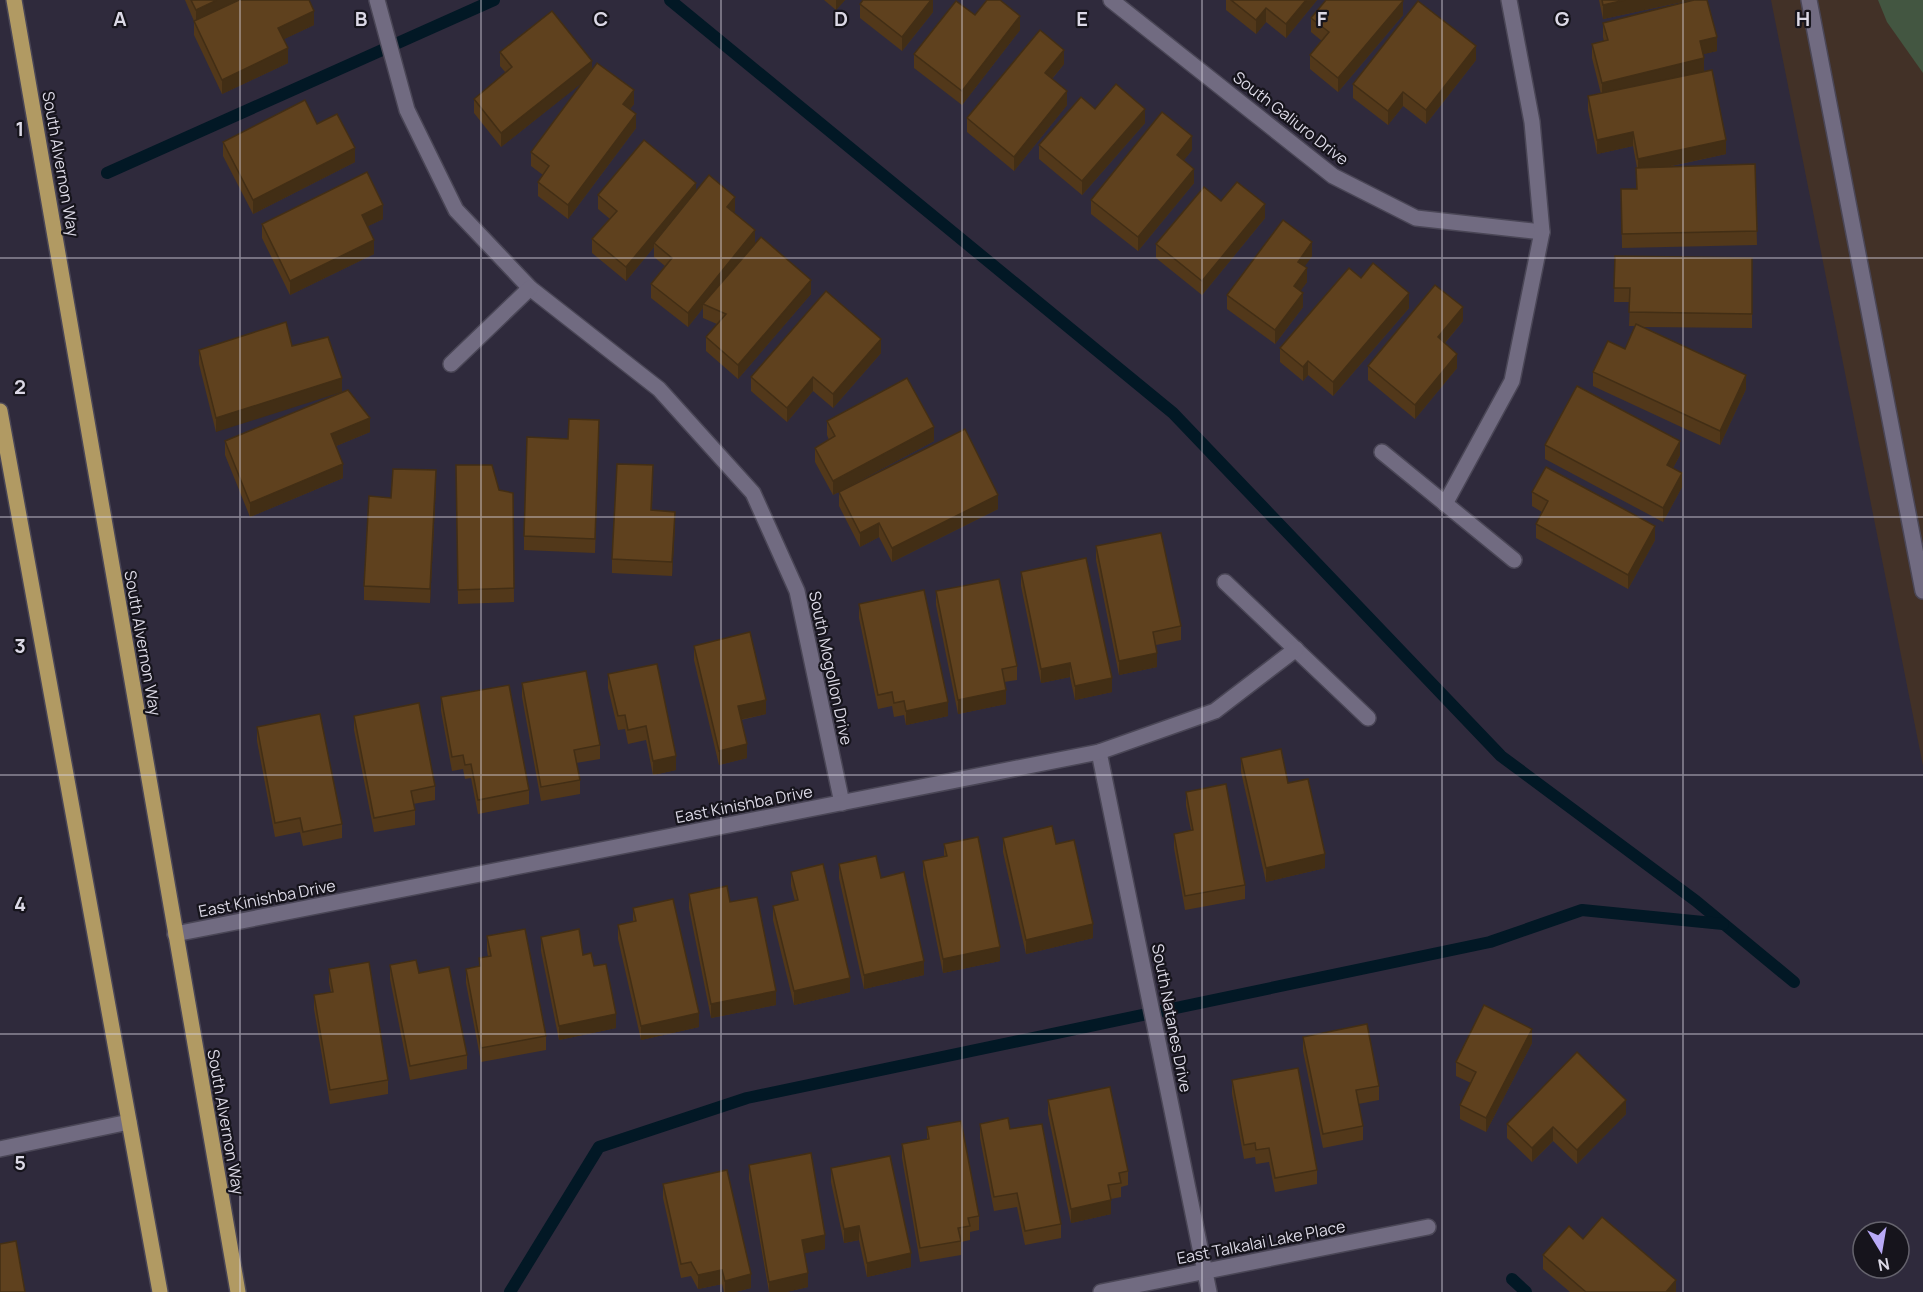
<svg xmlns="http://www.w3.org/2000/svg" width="1923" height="1292" font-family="Manrope,sans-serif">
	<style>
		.education { fill: #423127 }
		.green { fill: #435641 }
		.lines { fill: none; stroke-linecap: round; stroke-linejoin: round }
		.stream { stroke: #021825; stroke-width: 12 }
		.minor-casing { stroke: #4a4656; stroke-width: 18 }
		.major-casing { stroke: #4a4656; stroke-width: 18 }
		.minor { stroke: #716b81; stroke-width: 15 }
		.major { stroke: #b19a63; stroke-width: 15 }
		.wall { fill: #52381a }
		.shaded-wall { fill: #422e15 }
		.building { fill: #5f411e; stroke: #422e15; stroke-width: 1.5 }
		.grid { fill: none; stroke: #dcd9e6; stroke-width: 1.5; stroke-opacity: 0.55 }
		.labels { text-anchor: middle; stroke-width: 4.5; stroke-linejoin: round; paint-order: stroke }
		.street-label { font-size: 16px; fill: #dcd9e6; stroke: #16141c }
		.grid-label { font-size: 20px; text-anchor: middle; font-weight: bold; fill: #dcd9e6; stroke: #16141c; stroke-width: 4.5; stroke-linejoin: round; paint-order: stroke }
	</style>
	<rect width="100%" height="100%" fill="#2f2a3c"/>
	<polygon class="education" points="1771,0 1923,0 1923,766"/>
	<polygon class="green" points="1878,0 1923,0 1923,73 1887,22"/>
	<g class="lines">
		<g class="stream">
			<polyline points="670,0 1173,413 1501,756 1696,901 1794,982"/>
			<polyline points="107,173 494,0"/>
			<polyline points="1512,1279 1526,1292"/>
			<polyline points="510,1292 599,1147 747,1098 1490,942 1582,910 1723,924"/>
		</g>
		<g class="minor-casing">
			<g id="minor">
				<polyline points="377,0 407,110 456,210 530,288 659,389 753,493 797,591 842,803"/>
				<polyline points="1111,0 1333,176 1416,218 1542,232"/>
				<polyline points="1809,0 1923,591"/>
				<polyline points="451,364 530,288"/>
				<polyline points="1382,452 1514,560"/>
				<polyline points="1445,504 1512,381 1542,232 1532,122 1509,0"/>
				<polyline points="1225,582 1368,718"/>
				<polyline points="1099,752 1209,1292"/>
				<polyline points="175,934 1099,752 1215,711 1296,649"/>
				<polyline points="0,1149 129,1122"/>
				<polyline points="1101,1292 1428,1227"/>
			</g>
		</g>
		<g class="major-casing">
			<g id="major">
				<polyline points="14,0 238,1292"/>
				<polyline points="0,411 160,1292"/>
			</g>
		</g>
		<use href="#minor" class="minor"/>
		<use href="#major" class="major"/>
	</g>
	<g class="wall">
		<polygon points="185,0 309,0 314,25 284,39 288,63 222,94 194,35 194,21"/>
		<polygon points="824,0 845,0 836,10"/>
		<polygon points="933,0 933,12 902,51 860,18 860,4"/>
		<polygon points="1226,0 1317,0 1286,38 1266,22 1256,34 1226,10"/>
		<polygon points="1599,0 1691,0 1603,19"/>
		<polygon points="975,15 1020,30 962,105 914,68 914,54"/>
		<polygon points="1403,15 1338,92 1310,69 1310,55 1322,41 1311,32 1311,18"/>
		<polygon points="1603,23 1717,51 1703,54 1704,72 1726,154 1667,167 1755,164 1757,245 1622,248 1621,189 1636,189 1637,168 1633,146 1597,154 1588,110 1588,96 1601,94 1592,58 1592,44 1604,41 1603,37"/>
		<polygon points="500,52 592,71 634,104 630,109 636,128 568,219 538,196 538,182 543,175 531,166 531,152 584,81 501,147 474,113 474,99 506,73 500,66"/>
		<polygon points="1476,60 1426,124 1403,106 1388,125 1353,98 1353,84"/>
		<polygon points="1064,64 1052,79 1067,105 1014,171 967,132 967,118"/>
		<polygon points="1095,109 1145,123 1082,195 1039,159 1039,145"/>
		<polygon points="317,124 355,162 253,214 223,156 223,142"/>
		<polygon points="1192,150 1184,160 1194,183 1138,251 1091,214 1091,200"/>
		<polygon points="696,191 735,211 733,212 755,243 811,294 738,379 706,351 706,337 717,324 703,318 703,308 688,327 651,298 651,284 665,266 654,257 654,247 626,281 592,253 592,239 610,219 598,209 598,195"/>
		<polygon points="1221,201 1265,218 1202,295 1156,258 1156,244"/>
		<polygon points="383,219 368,226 374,254 290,295 262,238 262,224"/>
		<polygon points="1312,256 1304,267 1307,282 1300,291 1303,307 1275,344 1227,309 1227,295"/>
		<polygon points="1615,256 1752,258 1752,328 1642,327 1746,389 1720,445 1593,386 1593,372 1625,349 1635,326 1629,326 1630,302 1614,302"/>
		<polygon points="1361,278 1409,308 1333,396 1308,375 1303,381 1280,362 1280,348"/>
		<polygon points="1463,321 1445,343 1457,368 1415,419 1368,380 1368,366"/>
		<polygon points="286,322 216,432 199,364 199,350"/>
		<polygon points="881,353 833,408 813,391 787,422 751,391 751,377"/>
		<polygon points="827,421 934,441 833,495 815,462 815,448 829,440 827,435"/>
		<polygon points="370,432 336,446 343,478 250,517 225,455 225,441"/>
		<polygon points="599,434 595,553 524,550 524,536 568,439"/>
		<polygon points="1545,445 1680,455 1673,468 1682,487 1663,522 1545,459"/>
		<polygon points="456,465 499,490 513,493 514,602 458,604"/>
		<polygon points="653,479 652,510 675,526 672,576 612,573 612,559"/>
		<polygon points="436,484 430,603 364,600 364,586 391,498"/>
		<polygon points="839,492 998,509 892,562 879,537 860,547 839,506"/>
		<polygon points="1532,492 1655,540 1628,589 1536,538 1536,524 1542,512 1532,506"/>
		<polygon points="1096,546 1181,626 1181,640 1156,645 1157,667 1119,675 1096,560"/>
		<polygon points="1021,572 1112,692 1075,700 1070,677 1041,683 1021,586"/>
		<polygon points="936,591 1017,666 1017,680 1004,682 1006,704 958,714 936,605"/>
		<polygon points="859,604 948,716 906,725 904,715 894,717 892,706 878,709 859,618"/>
		<polygon points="694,646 766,714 741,720 747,758 719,765 694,660"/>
		<polygon points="608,674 676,770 653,775 646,740 628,744 625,729 618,730 608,688"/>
		<polygon points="522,683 600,745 600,759 576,763 580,780 580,794 541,801 522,697"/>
		<polygon points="441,697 529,790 529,804 478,814 471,778 465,779 463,769 452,771 441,711"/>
		<polygon points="354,716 435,786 435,800 413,804 415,810 415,825 374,832 354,730"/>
		<polygon points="257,727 342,824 342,838 303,846 300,832 275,837 257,741"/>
		<polygon points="1241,758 1288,783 1325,868 1266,882 1241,772"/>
		<polygon points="1186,792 1245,885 1245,899 1185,910 1174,848 1174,834 1191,830 1186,806"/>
		<polygon points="1003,838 1056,844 1093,938 1026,954 1003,852"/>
		<polygon points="944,844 1000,961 943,973 923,875 923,861 944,856"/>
		<polygon points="839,864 881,878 924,975 864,989 839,878"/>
		<polygon points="791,872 850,992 794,1005 773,920 773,906 795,901 791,886"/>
		<polygon points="689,894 730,902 776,1005 711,1018 689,908"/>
		<polygon points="633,908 699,1027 641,1040 618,939 618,925 633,921"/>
		<polygon points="487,936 546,1036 546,1050 481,1062 466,983 466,969 479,966 479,958 488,957 487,950"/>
		<polygon points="541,937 583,955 594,966 616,1028 559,1040 541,951"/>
		<polygon points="390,965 419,973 467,1055 467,1069 410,1080 390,979"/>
		<polygon points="329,969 388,1080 388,1094 330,1104 314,1009 314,995 331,992 329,983"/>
		<polygon points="1303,1037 1379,1086 1379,1100 1358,1104 1363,1126 1363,1140 1323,1148 1303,1051"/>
		<polygon points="1532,1043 1486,1132 1460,1119 1460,1105 1471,1083 1456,1076 1456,1062"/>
		<polygon points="1232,1080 1317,1170 1317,1184 1275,1192 1269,1162 1256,1164 1255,1157 1244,1159 1232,1094"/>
		<polygon points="1048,1100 1128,1171 1128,1185 1121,1187 1121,1197 1111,1199 1111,1214 1071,1223 1048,1114"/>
		<polygon points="1626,1114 1577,1164 1553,1141 1532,1162 1507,1138 1507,1124"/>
		<polygon points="980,1124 1010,1129 1061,1224 1061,1238 1025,1245 1017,1207 994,1211 980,1138"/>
		<polygon points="927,1127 979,1216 979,1230 970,1232 970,1240 961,1242 961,1255 920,1262 902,1158 902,1144 927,1139"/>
		<polygon points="749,1165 825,1249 804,1253 808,1287 786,1292 769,1292 749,1179"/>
		<polygon points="831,1168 911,1267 867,1277 859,1240 844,1243 831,1182"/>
		<polygon points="663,1184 751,1288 735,1292 724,1292 722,1284 698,1289 691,1276 681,1278 663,1198"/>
		<polygon points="1583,1239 1676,1292 1570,1292 1543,1269 1543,1255"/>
	</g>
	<g class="shaded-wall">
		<polygon points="217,0 248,0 196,24 196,10"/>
		<polygon points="836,0 845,0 836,10"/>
		<polygon points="931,0 933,0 933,12 902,51 902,37"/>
		<polygon points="1306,0 1317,0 1286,38 1286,24"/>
		<polygon points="1625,0 1691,0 1603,19 1603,5"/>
		<polygon points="1403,1 1403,15 1338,92 1338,78"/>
		<polygon points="1266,8 1266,22 1256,34 1256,20"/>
		<polygon points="314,11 314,25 278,42 278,28"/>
		<polygon points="1020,16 1020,30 962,105 962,91"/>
		<polygon points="1717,37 1717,51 1700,55 1700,41"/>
		<polygon points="1476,46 1476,60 1426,124 1426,110"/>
		<polygon points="288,48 288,63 222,94 222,80"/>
		<polygon points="1064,50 1064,64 1045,87 1045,73"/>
		<polygon points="1704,58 1704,72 1602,97 1602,83"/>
		<polygon points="592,61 592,75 501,147 501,133"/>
		<polygon points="634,90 634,104 623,118 623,104"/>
		<polygon points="1067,91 1067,105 1014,171 1014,157"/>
		<polygon points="1403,92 1403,106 1388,125 1388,111"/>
		<polygon points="1145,109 1145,123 1082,195 1082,181"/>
		<polygon points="636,114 636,128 568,219 568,205"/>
		<polygon points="1633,132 1633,146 1597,154 1597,140"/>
		<polygon points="1192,136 1192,150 1177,169 1177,155"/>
		<polygon points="1726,140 1726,154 1638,173 1638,159"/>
		<polygon points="355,148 355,162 253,214 253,200"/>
		<polygon points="1194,169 1194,183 1138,251 1138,237"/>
		<polygon points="696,183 696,197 654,243 654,247 626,281 626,267"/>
		<polygon points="735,197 735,211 727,221 727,207"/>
		<polygon points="1265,204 1265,218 1202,295 1202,281"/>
		<polygon points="383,205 383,219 362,229 362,215"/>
		<polygon points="755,230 755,244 703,304 703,308 688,327 688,313"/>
		<polygon points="374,240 374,254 290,295 290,281"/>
		<polygon points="1312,242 1312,256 1298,276 1298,262"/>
		<polygon points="1307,268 1307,282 1294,300 1294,286"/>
		<polygon points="811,280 811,294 738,379 738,365"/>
		<polygon points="1303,293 1303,307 1275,344 1275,330"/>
		<polygon points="1409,293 1409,308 1333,396 1333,382"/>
		<polygon points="1463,307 1463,321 1438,351 1438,337"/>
		<polygon points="881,339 881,353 833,408 833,394"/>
		<polygon points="1457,354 1457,368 1415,419 1415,405"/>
		<polygon points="1308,361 1308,375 1303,381 1303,367"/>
		<polygon points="1746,375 1746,389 1720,445 1720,431"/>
		<polygon points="813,377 813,391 787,422 787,408"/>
		<polygon points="342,378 342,392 216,432 216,418"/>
		<polygon points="370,418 370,432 331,448 331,434"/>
		<polygon points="934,427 934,441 833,495 833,481"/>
		<polygon points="1680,441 1680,455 1667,479 1667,465"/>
		<polygon points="343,464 343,478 250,517 250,503"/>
		<polygon points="436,470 436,484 430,603 430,589"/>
		<polygon points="1682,473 1682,487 1663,522 1663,508"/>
		<polygon points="998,495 998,509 892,562 892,548"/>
		<polygon points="675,512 675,526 672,576 672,562"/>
		<polygon points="879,523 879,537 860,547 860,533"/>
		<polygon points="1655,526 1655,540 1628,589 1628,575"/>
		<polygon points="1157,653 1157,667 1119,675 1119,661"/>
		<polygon points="1070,663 1070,677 1041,683 1041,669"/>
		<polygon points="1112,678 1112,692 1075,700 1075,686"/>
		<polygon points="1006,690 1006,704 958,714 958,700"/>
		<polygon points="766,700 766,714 738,720 738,706"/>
		<polygon points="948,702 948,716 906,725 906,711"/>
		<polygon points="747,744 747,758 719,765 719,751"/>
		<polygon points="676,756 676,770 653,775 653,761"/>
		<polygon points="1325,854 1325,868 1266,882 1266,868"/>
		<polygon points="1093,924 1093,938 1026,954 1026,940"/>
		<polygon points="1000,947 1000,961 943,973 943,959"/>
		<polygon points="924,961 924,975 864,989 864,975"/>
		<polygon points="850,978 850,992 794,1005 794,991"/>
		<polygon points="776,991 776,1005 711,1018 711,1004"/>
		<polygon points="699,1013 699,1027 641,1040 641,1026"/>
		<polygon points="616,1014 616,1028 559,1040 559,1026"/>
		<polygon points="1532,1029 1532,1043 1486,1132 1486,1118"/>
		<polygon points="1626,1100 1626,1114 1577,1164 1577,1150"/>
		<polygon points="1553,1127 1553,1141 1532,1162 1532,1148"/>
		<polygon points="1111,1200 1111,1214 1071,1223 1071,1209"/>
		<polygon points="859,1226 859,1240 844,1243 844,1229"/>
		<polygon points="825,1235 825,1249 802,1254 802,1240"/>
		<polygon points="911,1253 911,1267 867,1277 867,1263"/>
		<polygon points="722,1270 722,1284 698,1289 698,1275"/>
		<polygon points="808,1273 808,1287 786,1292 769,1292 769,1282"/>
		<polygon points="751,1274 751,1288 735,1292 725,1292 725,1281"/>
		<polygon points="1676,1280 1676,1292 1666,1292"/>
	</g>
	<g class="building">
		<polygon points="191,0 217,0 196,10"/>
		<polygon points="239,0 309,0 314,11 278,28 288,48 222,80 194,21"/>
		<polygon points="863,0 931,0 902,37 860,4"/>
		<polygon points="987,0 1000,0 1020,16 962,91 914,54 956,1 975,15"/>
		<polygon points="1231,0 1306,0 1286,24 1266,8 1256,20"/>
		<polygon points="1326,0 1402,0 1403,1 1338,78 1310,55 1329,32 1311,18"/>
		<polygon points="1602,0 1625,0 1603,5"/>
		<polygon points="1694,0 1707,0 1717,37 1700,41 1704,58 1602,83 1592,44 1608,40 1603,23"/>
		<polygon points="1418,1 1476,46 1426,110 1403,92 1388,111 1353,84"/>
		<polygon points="552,11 592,61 501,133 474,99 512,67 500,52"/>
		<polygon points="1040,30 1064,50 1045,73 1067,91 1014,157 967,118"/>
		<polygon points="597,63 634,90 623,104 636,114 568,205 538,182 549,166 531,152"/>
		<polygon points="1712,70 1726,140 1638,159 1633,132 1597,140 1588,96"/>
		<polygon points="1116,84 1145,109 1082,181 1039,145 1081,97 1095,109"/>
		<polygon points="305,100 317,124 337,114 355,148 253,200 223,142"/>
		<polygon points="1162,112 1192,136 1177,155 1194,169 1138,237 1091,200"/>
		<polygon points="644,140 696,183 626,267 592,239 617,211 598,195"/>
		<polygon points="1755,164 1757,231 1622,234 1621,189 1637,189 1636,168"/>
		<polygon points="367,172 383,205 362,215 374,240 290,281 262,224"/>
		<polygon points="709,175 735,197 727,207 755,230 688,313 651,284 672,258 654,243"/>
		<polygon points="1237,182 1265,204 1202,281 1156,244 1204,187 1221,201"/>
		<polygon points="1283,220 1312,242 1298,262 1307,268 1294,286 1303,293 1275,330 1227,295"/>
		<polygon points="761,237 811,280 738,365 706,337 726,314 703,304"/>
		<polygon points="1615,256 1752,258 1752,314 1629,312 1630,288 1614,288"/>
		<polygon points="1373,263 1409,293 1333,382 1308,361 1303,367 1280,348 1349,268 1361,278"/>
		<polygon points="1435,285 1463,307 1438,337 1457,354 1415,405 1368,366"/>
		<polygon points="826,291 881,339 833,394 813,377 787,408 751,377"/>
		<polygon points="286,322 292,346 328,337 342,378 216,418 199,350"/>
		<polygon points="1636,324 1746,375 1720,431 1593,372 1608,341 1625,349"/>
		<polygon points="907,378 934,427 833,481 815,448 835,436 827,421"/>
		<polygon points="1577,386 1680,441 1667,465 1682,473 1663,508 1545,445"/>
		<polygon points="348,390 370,418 331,434 343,464 250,503 225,441"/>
		<polygon points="569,419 599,420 595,539 524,536 527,437 568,439"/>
		<polygon points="965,429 998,495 892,548 879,523 860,533 839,492"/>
		<polygon points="617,464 653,465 651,510 675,512 672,562 612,559"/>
		<polygon points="456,465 492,465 499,490 513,493 514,588 458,590"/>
		<polygon points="1546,467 1655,526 1628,575 1536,524 1548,501 1532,492"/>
		<polygon points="393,469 436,470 430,589 364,586 369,496 391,498"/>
		<polygon points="1161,533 1181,626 1153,632 1157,653 1119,661 1096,546"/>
		<polygon points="1086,558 1112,678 1075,686 1070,663 1041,669 1021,572"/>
		<polygon points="999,579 1017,666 1002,669 1006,690 958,700 936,591"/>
		<polygon points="924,590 948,702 906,711 904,701 894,703 892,692 878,695 859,604"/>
		<polygon points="750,632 766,700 738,706 747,744 719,751 694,646"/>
		<polygon points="657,664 676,756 653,761 646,726 628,730 625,715 618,716 608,674"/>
		<polygon points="586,671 600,745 574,750 580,780 541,787 522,683"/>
		<polygon points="509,685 529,790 478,800 471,764 465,765 463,755 452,757 441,697"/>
		<polygon points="419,703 435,786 411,791 415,810 374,818 354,716"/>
		<polygon points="320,714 342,824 303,832 300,818 275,823 257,727"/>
		<polygon points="1281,749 1288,783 1308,779 1325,854 1266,868 1241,758"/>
		<polygon points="1226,784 1245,885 1185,896 1174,834 1193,830 1186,792"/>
		<polygon points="1052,826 1056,844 1074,840 1093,924 1026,940 1003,838"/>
		<polygon points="978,837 1000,947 943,959 923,861 947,856 944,844"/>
		<polygon points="876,856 881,878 904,872 924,961 864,975 839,864"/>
		<polygon points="823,864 850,978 794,991 773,906 798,900 791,872"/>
		<polygon points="727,886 730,902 757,897 776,991 711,1004 689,894"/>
		<polygon points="673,899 699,1013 641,1026 618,925 636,921 633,908"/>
		<polygon points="525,929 546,1036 481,1048 466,969 480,966 479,958 491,956 487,936"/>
		<polygon points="579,929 583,955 591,953 594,966 606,964 616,1014 559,1026 541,937"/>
		<polygon points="416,960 419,973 449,967 467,1055 410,1066 390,965"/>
		<polygon points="369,962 388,1080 330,1090 314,995 333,992 329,969"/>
		<polygon points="1484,1005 1532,1029 1486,1118 1460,1105 1476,1072 1456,1062"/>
		<polygon points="1367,1024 1379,1086 1356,1090 1363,1126 1323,1134 1303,1037"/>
		<polygon points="1577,1052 1626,1100 1577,1150 1553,1127 1532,1148 1507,1124"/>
		<polygon points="1298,1068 1317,1170 1275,1178 1269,1148 1256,1150 1255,1143 1244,1145 1232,1080"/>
		<polygon points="1110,1087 1128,1171 1119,1173 1121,1183 1108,1185 1111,1200 1071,1209 1048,1100"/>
		<polygon points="1008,1118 1010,1129 1042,1124 1061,1224 1025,1231 1017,1193 994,1197 980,1124"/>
		<polygon points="961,1121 979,1216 968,1218 970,1226 958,1228 961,1241 920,1248 902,1144 929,1139 927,1127"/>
		<polygon points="811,1153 825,1235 802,1240 808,1273 769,1282 749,1165"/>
		<polygon points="890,1156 911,1253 867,1263 859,1226 844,1229 831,1168"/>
		<polygon points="727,1170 751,1274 725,1281 722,1270 698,1275 691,1262 681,1264 663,1184"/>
		<polygon points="1602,1217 1676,1280 1666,1292 1586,1292 1543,1255 1569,1226 1583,1239"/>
		<polygon points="16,1241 25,1292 0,1292 0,1244"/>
	</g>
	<path class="grid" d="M240,0V1292M481,0V1292M721,0V1292M962,0V1292M1202,0V1292M1442,0V1292M1683,0V1292M0,258H1923M0,517H1923M0,775H1923M0,1034H1923"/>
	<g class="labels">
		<g class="street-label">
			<text transform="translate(1291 118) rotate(38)" y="6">South Galiuro Drive</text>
			<text transform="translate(61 164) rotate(80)" y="6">South Alvernon Way</text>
			<text transform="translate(143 643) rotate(80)" y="6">South Alvernon Way</text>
			<text transform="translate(831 668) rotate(78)" y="6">South Mogollon Drive</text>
			<text transform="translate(744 804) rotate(-11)" y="6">East Kinishba Drive</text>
			<text transform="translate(267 898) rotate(-11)" y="6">East Kinishba Drive</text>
			<text transform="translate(1172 1018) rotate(79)" y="6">South Natanes Drive</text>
			<text transform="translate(226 1122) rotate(80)" y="6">South Alvernon Way</text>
			<text transform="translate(1261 1242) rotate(-11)" y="6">East Talkalai Lake Place</text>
		</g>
	</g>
	<g class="grid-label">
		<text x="120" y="26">A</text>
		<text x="361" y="26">B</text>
		<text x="601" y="26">C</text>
		<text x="841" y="26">D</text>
		<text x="1082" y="26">E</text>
		<text x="1322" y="26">F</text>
		<text x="1562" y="26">G</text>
		<text x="1803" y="26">H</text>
		<text x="20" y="136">1</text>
		<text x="20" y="394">2</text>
		<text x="20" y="653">3</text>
		<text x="20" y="911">4</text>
		<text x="20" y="1170">5</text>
	</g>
	<g transform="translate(1881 1250) rotate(169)"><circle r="28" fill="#16141c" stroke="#65636d" stroke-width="1.5"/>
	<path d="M0-4.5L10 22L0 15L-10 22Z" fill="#b9aaf7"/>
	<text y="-9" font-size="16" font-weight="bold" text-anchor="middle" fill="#dcd9e6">N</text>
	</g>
</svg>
